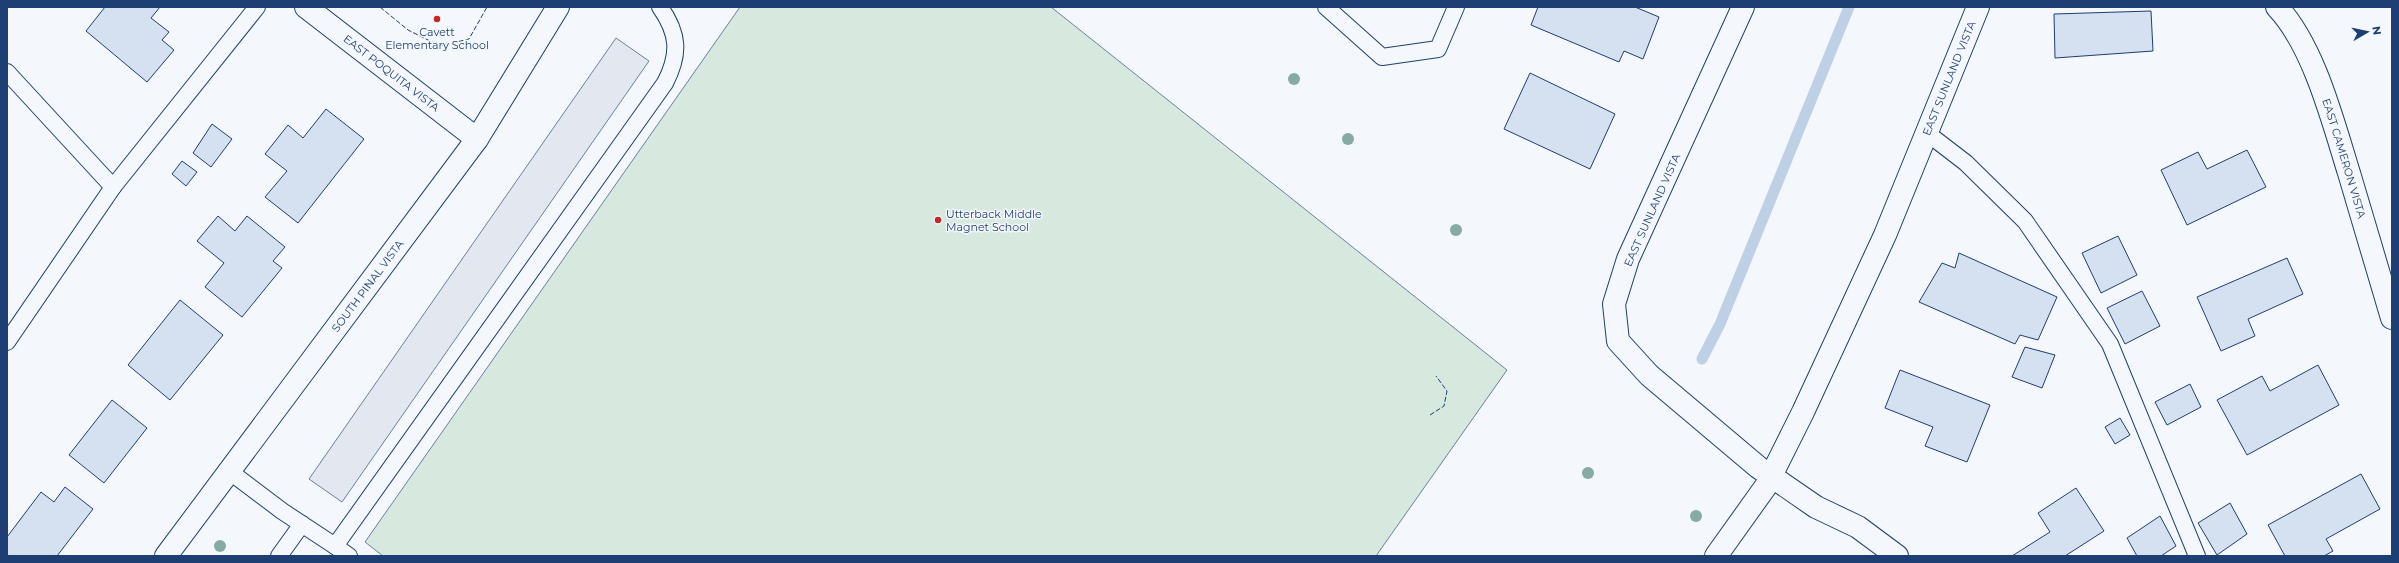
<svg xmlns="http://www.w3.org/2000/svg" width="2399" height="563" font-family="Montserrat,sans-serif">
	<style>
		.green { fill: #d7e8df; stroke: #687fa3 }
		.parking { fill: #e3e8f0; stroke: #687fa3 }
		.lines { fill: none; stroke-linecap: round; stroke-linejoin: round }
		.stream { stroke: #bed0e5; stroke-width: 11 }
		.building { fill: #d5e0f0; stroke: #1d3f73 }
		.service-casing { stroke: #1d3f73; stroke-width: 18 }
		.minor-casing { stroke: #1d3f73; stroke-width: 24 }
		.service { stroke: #f4f7fb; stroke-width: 16 }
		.minor { stroke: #f4f7fb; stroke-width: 22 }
		.fence { stroke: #1d3f73; stroke-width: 1; stroke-dasharray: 5 2; stroke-linecap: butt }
		.tree { fill: #86aba6 }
		.poi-dot { fill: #c62828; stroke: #f4f7fb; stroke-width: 1.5 }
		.labels { text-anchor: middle; stroke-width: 3; stroke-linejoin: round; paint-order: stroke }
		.poi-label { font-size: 11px; fill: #1d3f73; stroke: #f4f7fb }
		.street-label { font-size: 11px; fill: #1d3f73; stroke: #f4f7fb }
	</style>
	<rect width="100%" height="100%" fill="#f4f7fb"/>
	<polygon class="green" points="740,7 1051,7 1507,370 1376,556 383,556 365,542"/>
	<polygon class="parking" points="616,38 649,61 342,502 309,479"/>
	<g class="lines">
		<polyline class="stream" points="1702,359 1720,324 1849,7"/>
	</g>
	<g class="building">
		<polygon points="105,7 160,7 151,18 169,32 162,40 174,50 147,82 86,31"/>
		<polygon points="1538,7 1635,7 1659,17 1643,59 1624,51 1619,62 1531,25"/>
		<polygon points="2151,11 2153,51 2055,58 2054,14"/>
		<polygon points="1530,73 1615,114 1590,169 1504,129"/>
		<polygon points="326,109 364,139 298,223 265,197 287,171 265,154 288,125 303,138"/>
		<polygon points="212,124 232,139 211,167 193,153"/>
		<polygon points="2247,150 2266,187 2187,225 2161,170 2198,152 2207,169"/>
		<polygon points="182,161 197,172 186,186 172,174"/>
		<polygon points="218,216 235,231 247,216 285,247 273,261 282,268 242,317 205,287 224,263 197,241"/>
		<polygon points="2118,236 2137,275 2101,293 2082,253"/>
		<polygon points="1959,253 2057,297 2038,340 2020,335 2015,344 1919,302 1942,263 1955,268"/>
		<polygon points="2287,258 2303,294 2248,319 2255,336 2221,351 2197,297"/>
		<polygon points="2142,291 2160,326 2125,344 2107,308"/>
		<polygon points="180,300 223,335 170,400 128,365"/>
		<polygon points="2025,347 2055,355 2042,388 2012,377"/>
		<polygon points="2318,365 2339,405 2247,455 2217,400 2262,376 2270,391"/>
		<polygon points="1900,370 1990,405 1967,462 1925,446 1933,427 1885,408"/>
		<polygon points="2190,384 2201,407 2167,425 2155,402"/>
		<polygon points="112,400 147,428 104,483 69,455"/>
		<polygon points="2120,418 2130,435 2115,444 2105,427"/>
		<polygon points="2361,474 2380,509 2326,539 2333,551 2324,556 2285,556 2268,525"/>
		<polygon points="65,487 93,509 57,556 7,556 7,537 41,492 54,502"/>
		<polygon points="2076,488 2104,531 2065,556 2012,556 2050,532 2038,513"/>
		<polygon points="2230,503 2247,534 2217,555 2198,523"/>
		<polygon points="2160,516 2176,546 2161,556 2137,556 2127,538"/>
	</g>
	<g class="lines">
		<g class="service-casing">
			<g id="service">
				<polyline points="1326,7 1382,57 1438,49 1456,7"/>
				<polyline points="7,72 113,187 257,7"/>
				<polyline points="1927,133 1966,163 2025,221 2110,344 2197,556"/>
				<polyline points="7,342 113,187"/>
				<path d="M229,471L282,511L335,546L665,83C680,54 679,34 660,7"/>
				<polyline points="335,546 349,556"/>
				<polyline points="279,556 302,524"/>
			</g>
		</g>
		<g class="minor-casing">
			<g id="minor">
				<path id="s1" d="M306,7L477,139"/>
				<polyline points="1743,7 1628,259 1614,304 1618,341 1649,375 1758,467 1816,507 1858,527 1897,556"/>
				<path id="s2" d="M2277,7C2314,46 2333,122 2349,173C2363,221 2378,270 2392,318"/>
				<path id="s3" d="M166,556L477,139L558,7"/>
				<path id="s4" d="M1716,556L1766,486L1803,412L1885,235L1978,7"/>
			</g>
		</g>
		<use href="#service" class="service"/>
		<use href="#minor" class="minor"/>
		<g class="fence">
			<polyline points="380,7 408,30 440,46 469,39 487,7"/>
			<polyline points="1430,415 1444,406 1447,391 1436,376"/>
		</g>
	</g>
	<g class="tree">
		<circle cx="1294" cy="79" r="6"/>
		<circle cx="1348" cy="139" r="6"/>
		<circle cx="1456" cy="230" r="6"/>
		<circle cx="1588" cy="473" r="6"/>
		<circle cx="1696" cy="516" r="6"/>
		<circle cx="220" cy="546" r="6"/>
	</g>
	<g class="poi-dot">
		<circle cx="437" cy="19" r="4"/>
		<circle cx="938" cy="220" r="4"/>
	</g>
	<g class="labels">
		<g class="poi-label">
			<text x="437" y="36">Cavett<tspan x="437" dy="13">Elementary School</tspan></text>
			<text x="946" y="218" text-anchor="start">Utterback Middle<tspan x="946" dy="13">Magnet School</tspan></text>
		</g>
		<g class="street-label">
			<text dy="4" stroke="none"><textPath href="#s1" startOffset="108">EAST POQUITA VISTA</textPath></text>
			<text dy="4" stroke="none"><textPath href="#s4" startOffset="533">EAST SUNLAND VISTA</textPath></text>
			<text dy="4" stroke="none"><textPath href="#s2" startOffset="167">EAST CAMERON VISTA</textPath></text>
			<text transform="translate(1652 210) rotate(-66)" y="4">EAST SUNLAND VISTA</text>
			<text dy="4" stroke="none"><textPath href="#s3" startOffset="337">SOUTH PINAL VISTA</textPath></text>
		</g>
	</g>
	<rect width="2399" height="563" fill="none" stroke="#1d3f73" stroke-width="16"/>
	<g transform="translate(2367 32) rotate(81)" stroke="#f4f7fb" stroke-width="3" paint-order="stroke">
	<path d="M0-3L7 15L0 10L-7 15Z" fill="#1d3f73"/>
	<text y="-6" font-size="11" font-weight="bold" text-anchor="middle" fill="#1d3f73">N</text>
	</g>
</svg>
